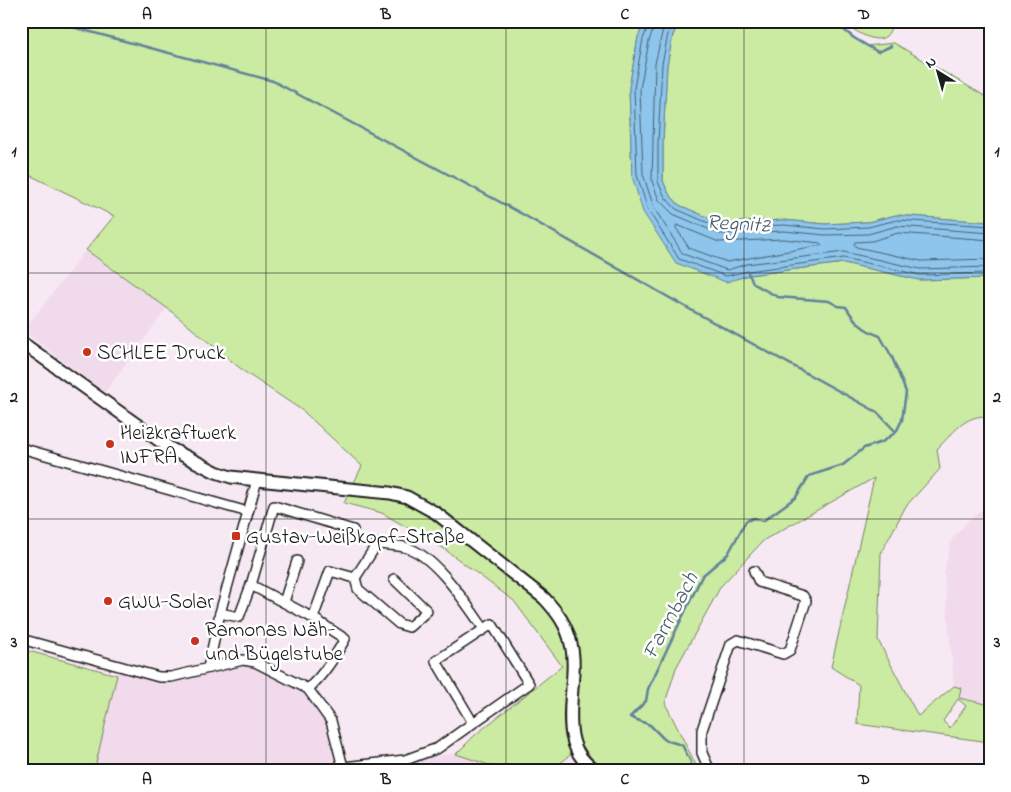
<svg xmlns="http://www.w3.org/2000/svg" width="1011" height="792" font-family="'Indie Flower',sans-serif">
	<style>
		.built { fill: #f1daec }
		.green { fill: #cbeaa2; stroke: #74835f; fill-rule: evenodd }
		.water { fill: #8dc5ec; stroke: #608199 }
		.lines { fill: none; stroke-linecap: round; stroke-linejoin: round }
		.shore { stroke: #49606f; stroke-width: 1 }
		.stream { stroke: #608199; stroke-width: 2.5 }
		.street-casing { stroke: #1c1c1c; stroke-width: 12 }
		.secondary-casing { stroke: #1c1c1c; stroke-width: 15 }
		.street { stroke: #fff; stroke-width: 9 }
		.secondary { stroke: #fff; stroke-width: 11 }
		.grid { fill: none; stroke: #1c1c1c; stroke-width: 1; stroke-opacity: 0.55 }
		.poi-dot { fill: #c8321e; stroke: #fff; stroke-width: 2 }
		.labels { text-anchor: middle; stroke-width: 5; stroke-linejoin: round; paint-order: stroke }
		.poi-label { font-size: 21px; fill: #1c1c1c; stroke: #fff; text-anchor: start }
		.water-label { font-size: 22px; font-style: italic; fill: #49606f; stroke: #fff }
		.neatline { fill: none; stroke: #1c1c1c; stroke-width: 2 }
		.grid-label { font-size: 16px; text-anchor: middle; font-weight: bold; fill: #1c1c1c }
	</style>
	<rect width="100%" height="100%" fill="#f7e9f4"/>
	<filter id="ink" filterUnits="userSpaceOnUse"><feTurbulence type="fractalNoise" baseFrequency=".02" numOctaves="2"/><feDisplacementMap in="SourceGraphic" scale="10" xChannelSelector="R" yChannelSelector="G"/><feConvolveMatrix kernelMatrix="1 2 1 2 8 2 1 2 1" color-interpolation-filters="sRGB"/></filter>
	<g filter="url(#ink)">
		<g class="built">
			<polygon points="86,250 167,308 105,392 23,331"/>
			<polygon points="990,503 990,705 959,698 961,688 954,686 944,573 951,540 969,520"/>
			<polygon points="243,660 308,689 319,701 344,767 456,754 507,771 94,771 119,666 159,677"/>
		</g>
		<g class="green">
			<path d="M21,21H645L638,37L629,88L632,176L726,282L749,275L844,263L919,280L990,278V417C967,412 952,434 937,449L940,469L906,506L881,553L878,640L918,716L954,686L961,688L959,698L990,705V742L857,724L859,685L831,667L874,478L764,540L721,586L676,668L665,703L699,771H613L595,763L582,745L551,771H507L456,754L475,735L562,666L514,601L443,548L382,513L344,503L362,466L303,411L246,373L167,308L86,250L114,216L21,171ZM958,699L966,706L950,728L943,721Z"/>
			<polygon points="680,21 831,21 867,46 894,43 990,99 990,222 896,215 868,222 825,224 784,220 721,223 679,205 669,194 663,181 663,142 667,65 673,35"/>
			<path d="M842,21H894C891,26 890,33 886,36C875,46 850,28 842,21Z"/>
			<polygon points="21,649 117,675 94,771 21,771"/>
		</g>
		<polygon class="water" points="645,21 680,21 673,35 667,65 663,143 663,181 669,194 679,205 721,223 784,220 825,224 868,222 896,215 990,222 990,278 919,280 844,263 749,275 726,282 676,263 643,212 632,176 629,88 638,37"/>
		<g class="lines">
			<g class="shore">
				<polyline points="650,21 643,39 634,88 637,175 648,210 679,259 726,276 748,271 844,258 920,275 990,273"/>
				<polyline points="656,21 649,41 640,89 643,174 654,208 683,254 727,270 747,264 844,252 920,269 990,267"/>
				<polyline points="668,21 662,33 655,64 652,181 659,200 673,214 720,234 784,231 825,235 868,234 897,226 990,233"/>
				<polyline points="675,21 668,34 662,64 658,143 658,182 665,197 676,209 720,228 784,225 825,229 868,227 897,220 990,226"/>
				<polygon points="677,225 719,242 784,239 820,243 822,245 727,262 689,248 676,228"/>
				<polyline points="990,240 898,233 872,241 855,242 854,244 856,247 921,261 990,259"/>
			</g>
			<g class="stream">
				<polyline points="50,21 273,81 515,210 691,310 877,412 896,432"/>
				<polyline points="833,21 854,38 878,52 891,46"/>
				<polyline points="906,23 907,21"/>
				<path d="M691,771V762L682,745L665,740L650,725L630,717L646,701L648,689L702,576L728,554L746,521L754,518L763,521L796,497L809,476L843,465L864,448L882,442L896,432L902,420L906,392L892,357L880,336C863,330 855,322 846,307L838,306L829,301L778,297L754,284L748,273"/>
			</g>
			<g class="street-casing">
				<g id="street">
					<polyline points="21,448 248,512"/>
					<polyline points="355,578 358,589 399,624 409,627 427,611 394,579"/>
					<polyline points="251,585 313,618"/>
					<polyline points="284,602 297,561"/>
					<polyline points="220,613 239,617 251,585 274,506 353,530"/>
					<polyline points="21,639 159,677 171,677 243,660 255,662 308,689 331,721 344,771"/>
					<polyline points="208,668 220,613 257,480"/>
					<path d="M308,689C324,674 334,658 345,639L313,618L330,571L355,578L377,544C386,545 395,545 404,547C434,553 467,605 484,629"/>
					<polyline points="344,767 405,760 438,748 473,723 436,661 492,624 529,684 473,723"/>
					<polyline points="710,771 702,753 702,730 731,644 738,640 783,654 790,650 806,601 803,596 759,582 754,571"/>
				</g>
			</g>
			<g class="secondary-casing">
				<path id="secondary" d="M21,342L171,449L216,472L231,477L257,480L390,493L407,497L436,513L544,598C557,612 567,625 571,644C581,683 551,746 597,771"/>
			</g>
			<use href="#street" class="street"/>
			<use href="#secondary" class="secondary"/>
		</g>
	</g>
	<path class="grid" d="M266,21V771M506,21V771M744,21V771M21,273H990M21,519H990"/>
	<g class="poi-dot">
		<circle cx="87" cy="352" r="5"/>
		<circle cx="110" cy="444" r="5"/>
		<rect x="231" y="531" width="10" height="10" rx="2.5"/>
		<circle cx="108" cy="601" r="5"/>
		<circle cx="195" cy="641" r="5"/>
	</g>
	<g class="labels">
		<g class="poi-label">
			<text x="97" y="359">SCHLEE Druck</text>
			<text x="120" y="439">Heizkraftwerk<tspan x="120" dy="24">INFRA</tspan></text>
			<text x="246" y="543">Gustav-Weißkopf-Straße</text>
			<text x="118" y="608">GWU-Solar</text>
			<text x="205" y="636">Ramonas Näh-<tspan x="205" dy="24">und Bügelstube</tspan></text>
		</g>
		<g class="water-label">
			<text transform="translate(738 222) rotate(3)" y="8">Regnitz</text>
			<text transform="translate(669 615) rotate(-62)" y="8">Farrnbach</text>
		</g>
	</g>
	<rect width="1011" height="792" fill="none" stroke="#fff" stroke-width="55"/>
	<g transform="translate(938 72) rotate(323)" stroke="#ffffff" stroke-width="4" paint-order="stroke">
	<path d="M0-4L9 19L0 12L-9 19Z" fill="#1c1c1c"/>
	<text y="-8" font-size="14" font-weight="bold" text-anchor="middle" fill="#1c1c1c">N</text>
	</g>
	<rect x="28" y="28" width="956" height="736" class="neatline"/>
	<g class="grid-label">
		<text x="147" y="19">A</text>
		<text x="386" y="19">B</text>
		<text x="625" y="19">C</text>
		<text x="864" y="19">D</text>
		<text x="14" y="156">1</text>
		<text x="997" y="156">1</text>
		<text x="14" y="402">2</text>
		<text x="997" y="402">2</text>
		<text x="14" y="647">3</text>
		<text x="997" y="647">3</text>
		<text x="147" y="784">A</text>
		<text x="386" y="784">B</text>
		<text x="625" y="784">C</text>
		<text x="864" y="784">D</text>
	</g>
</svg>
